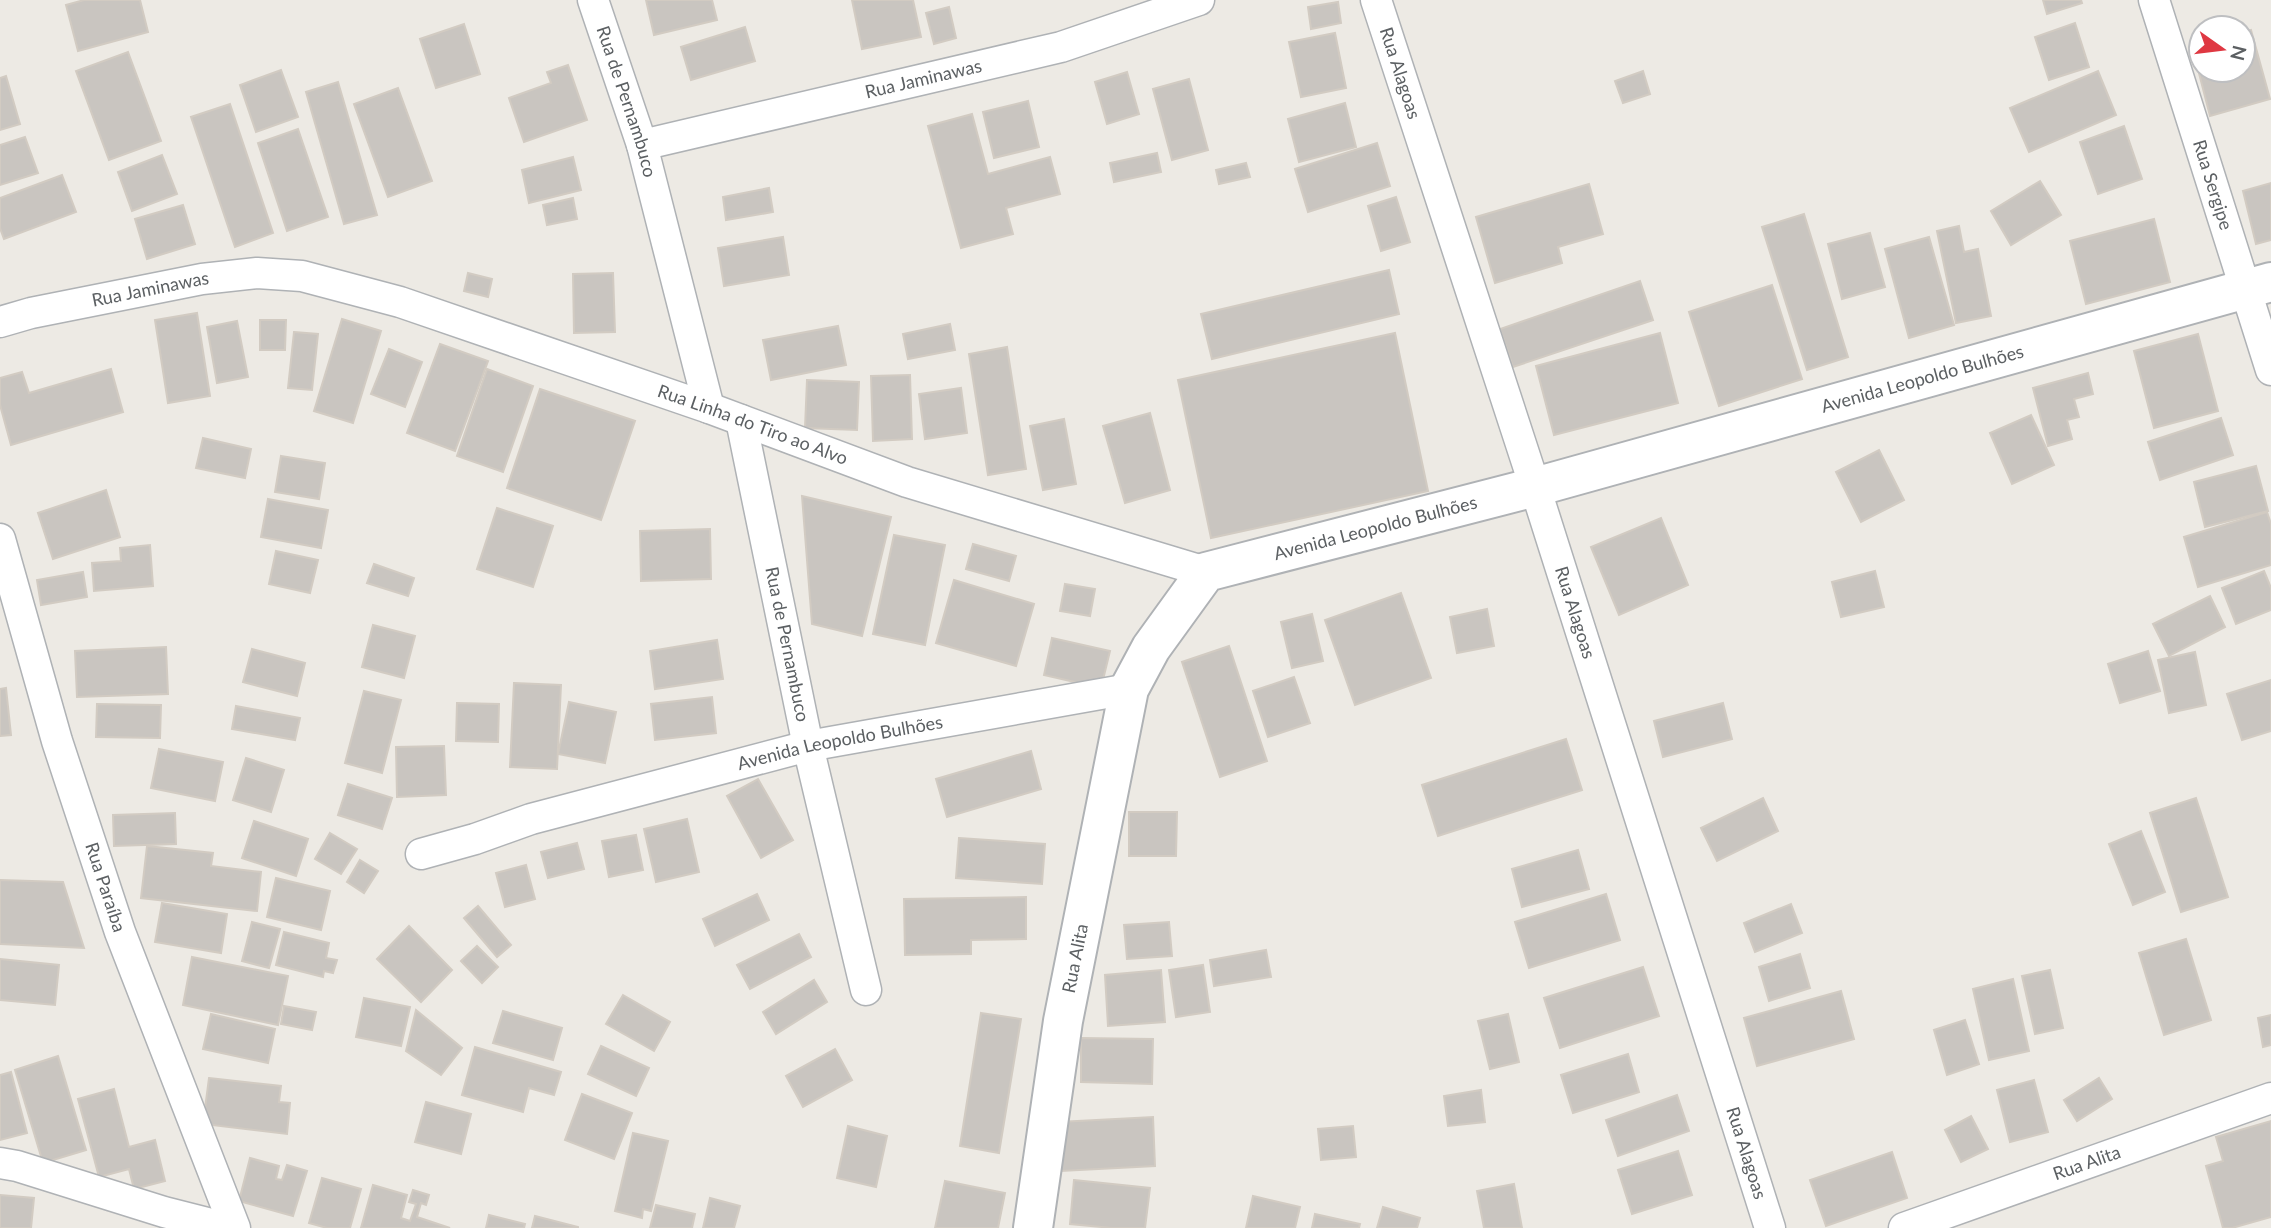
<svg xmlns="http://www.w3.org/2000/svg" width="2271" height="1228" font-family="Lato,sans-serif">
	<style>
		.building { fill: #c9c5c0; stroke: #d2cbc2; stroke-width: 2 }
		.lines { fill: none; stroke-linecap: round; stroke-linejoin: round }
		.minor-casing { stroke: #afb2b5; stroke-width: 33 }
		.tertiary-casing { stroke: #afb2b5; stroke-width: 42 }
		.minor { stroke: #fff; stroke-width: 30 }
		.tertiary { stroke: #fff; stroke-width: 38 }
		.labels { text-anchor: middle; stroke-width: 5; stroke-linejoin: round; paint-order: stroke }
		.street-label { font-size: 18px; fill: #5c6063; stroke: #fff }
	</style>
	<rect width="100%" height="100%" fill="#edeae4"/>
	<g class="building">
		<polygon points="84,0 140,0 148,32 78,51 66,5"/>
		<polygon points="646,0 712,0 717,20 654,35"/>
		<polygon points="852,0 913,0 921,37 862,49"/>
		<polygon points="2043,0 2081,0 2082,3 2047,14"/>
		<polygon points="1338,2 1341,23 1311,29 1308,7"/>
		<polygon points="949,7 956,38 934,44 926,13"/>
		<polygon points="2075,23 2089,67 2049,80 2035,37"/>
		<polygon points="464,24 480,74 436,88 420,39"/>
		<polygon points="745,27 755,61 691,80 681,47"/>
		<polygon points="2251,30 2270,99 2210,116 2192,46 2201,44 2201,70 2243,70 2243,32"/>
		<polygon points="1335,33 1346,88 1301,97 1289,42"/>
		<polygon points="128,52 161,141 109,160 76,71"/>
		<polygon points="568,65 587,120 524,142 509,98 551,83 547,72"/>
		<polygon points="281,70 298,117 256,132 240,85"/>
		<polygon points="1643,71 1650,94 1623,103 1615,81"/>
		<polygon points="2098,71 2116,115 2029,152 2010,108"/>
		<polygon points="1127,72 1139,114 1107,124 1095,82"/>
		<polygon points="6,76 20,124 0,130 0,78"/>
		<polygon points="1189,79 1208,150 1172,160 1153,89"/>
		<polygon points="338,82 377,215 344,224 306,92"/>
		<polygon points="398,88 432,181 388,197 354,104"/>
		<polygon points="1028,101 1039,147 994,158 983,112"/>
		<polygon points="1345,103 1356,147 1299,162 1288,119"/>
		<polygon points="230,104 273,233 235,247 191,117"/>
		<polygon points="972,114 988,174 1050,157 1060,194 1006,208 1013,234 961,248 928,126"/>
		<polygon points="2124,126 2142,179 2098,194 2080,142"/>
		<polygon points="298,129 328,217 287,231 258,143"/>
		<polygon points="25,137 38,173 0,185 0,145"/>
		<polygon points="1377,143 1390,186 1308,212 1295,169"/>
		<polygon points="1157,153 1161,172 1114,182 1110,163"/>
		<polygon points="162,155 177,194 132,211 118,172"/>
		<polygon points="573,157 581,190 529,203 522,170"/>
		<polygon points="1246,163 1250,177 1219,184 1216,170"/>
		<polygon points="62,175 76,212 4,239 0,228 0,198"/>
		<polygon points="2040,181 2061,215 2011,245 1991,211"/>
		<polygon points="2271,183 2271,240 2256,244 2243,191"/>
		<polygon points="1589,184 1603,234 1558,247 1562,263 1495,283 1476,217"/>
		<polygon points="769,188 773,212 726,220 723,197"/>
		<polygon points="1396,197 1410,242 1381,251 1368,206"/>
		<polygon points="573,198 577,219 547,225 543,205"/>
		<polygon points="183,205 195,244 147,259 135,219"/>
		<polygon points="1804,214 1848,357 1807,370 1762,227"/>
		<polygon points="2154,219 2170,282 2086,304 2070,241"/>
		<polygon points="1959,226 1964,252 1978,249 1991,316 1956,323 1937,231"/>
		<polygon points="1870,233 1885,287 1842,299 1828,244"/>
		<polygon points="783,237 789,275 724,286 718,248"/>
		<polygon points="1929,237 1954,325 1909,338 1885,249"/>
		<polygon points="1389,270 1399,314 1212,359 1201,314"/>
		<polygon points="468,273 492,279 488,297 464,291"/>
		<polygon points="613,273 615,332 574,333 573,274"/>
		<polygon points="1640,281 1653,320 1513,367 1500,329"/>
		<polygon points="1772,285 1802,379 1719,406 1689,312"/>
		<polygon points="197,313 210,396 168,403 155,320"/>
		<polygon points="342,319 381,331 353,423 314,411"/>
		<polygon points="260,320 286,320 285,350 260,350"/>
		<polygon points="237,321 248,377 217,383 207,327"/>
		<polygon points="950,324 955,350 908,359 903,334"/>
		<polygon points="838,326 846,365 771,380 763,340"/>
		<polygon points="294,332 318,334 312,390 288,388"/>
		<polygon points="1395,333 1428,491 1211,538 1178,380"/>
		<polygon points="1660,333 1678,403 1554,435 1536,366"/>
		<polygon points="2198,334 2218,411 2154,428 2134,351"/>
		<polygon points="440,344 488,361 455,451 407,433"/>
		<polygon points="1007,347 1026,469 988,475 969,354"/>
		<polygon points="389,349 422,362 405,407 371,394"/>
		<polygon points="111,369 123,412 11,445 0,405 0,378 22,372 29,393"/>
		<polygon points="487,369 533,386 503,472 457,456"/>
		<polygon points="2088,373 2093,394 2074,399 2079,417 2067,420 2072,439 2048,446 2033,388"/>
		<polygon points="910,375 912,439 873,441 871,376"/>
		<polygon points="807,380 859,382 857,430 805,428"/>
		<polygon points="961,388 967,433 925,439 919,394"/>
		<polygon points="540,389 635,421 601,520 507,488"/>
		<polygon points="1150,413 1170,490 1125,503 1103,426"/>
		<polygon points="2031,415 2054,465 2012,484 1990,433"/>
		<polygon points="2221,418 2233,455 2160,480 2148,442"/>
		<polygon points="1064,419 1076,484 1043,490 1030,426"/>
		<polygon points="203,438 251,449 245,478 196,468"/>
		<polygon points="1879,450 1904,500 1861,522 1836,472"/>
		<polygon points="281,456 325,463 319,499 275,492"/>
		<polygon points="2256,466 2268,511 2205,527 2194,482"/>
		<polygon points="106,490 120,537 53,559 38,513"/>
		<polygon points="802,496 891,517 862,636 812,624"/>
		<polygon points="268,499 328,510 321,548 261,537"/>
		<polygon points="497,508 553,526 533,587 477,569"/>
		<polygon points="2267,512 2271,524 2271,565 2198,587 2184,537"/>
		<polygon points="1661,518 1688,585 1619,615 1591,547"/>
		<polygon points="710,529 711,579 641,581 640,531"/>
		<polygon points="894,535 945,545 925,645 873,634"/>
		<polygon points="973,544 1016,556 1009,581 966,569"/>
		<polygon points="150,545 153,586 94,591 92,563 121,561 120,548"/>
		<polygon points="276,551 318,560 310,593 269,584"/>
		<polygon points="374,564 414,578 408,596 367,583"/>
		<polygon points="1875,571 1884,607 1841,617 1832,582"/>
		<polygon points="2264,571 2271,588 2271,610 2236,624 2222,588"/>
		<polygon points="83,572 87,597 41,605 37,580"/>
		<polygon points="954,580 1034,604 1016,666 936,643"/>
		<polygon points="1065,584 1095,589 1090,616 1060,611"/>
		<polygon points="1401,593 1431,678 1355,705 1325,620"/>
		<polygon points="2210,596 2225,627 2169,656 2153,624"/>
		<polygon points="1487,609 1494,646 1457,653 1450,617"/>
		<polygon points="1312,614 1323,661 1292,668 1281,622"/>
		<polygon points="373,625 415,636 404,678 362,667"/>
		<polygon points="1052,638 1110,651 1101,688 1044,675"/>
		<polygon points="717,640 723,679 655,689 650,651"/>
		<polygon points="1229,646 1267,761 1220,777 1182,662"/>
		<polygon points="166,647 168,694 77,697 75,651"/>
		<polygon points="252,649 305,663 297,696 243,682"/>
		<polygon points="2148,651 2160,691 2120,703 2108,664"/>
		<polygon points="2195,652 2206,705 2169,713 2158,660"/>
		<polygon points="1294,677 1310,723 1268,737 1253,691"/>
		<polygon points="2271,680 2271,731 2242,740 2227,694"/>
		<polygon points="514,683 561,685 557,769 510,767"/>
		<polygon points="6,688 11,735 0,736 0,689"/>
		<polygon points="364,691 401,700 382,773 345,763"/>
		<polygon points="712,697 716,733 655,740 651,704"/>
		<polygon points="569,702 616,712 605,763 558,754"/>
		<polygon points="457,703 499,704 498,742 456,741"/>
		<polygon points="1723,703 1732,739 1663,757 1654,721"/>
		<polygon points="97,704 161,705 160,738 96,737"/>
		<polygon points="236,706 300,718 295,740 232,729"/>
		<polygon points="1566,739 1582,790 1438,836 1422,785"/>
		<polygon points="444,746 446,795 397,797 396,747"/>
		<polygon points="159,749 223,762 215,801 151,788"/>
		<polygon points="1031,751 1041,789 947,817 936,779"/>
		<polygon points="246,758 284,770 271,812 233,800"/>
		<polygon points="758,779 793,840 761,858 727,796"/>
		<polygon points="348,784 392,798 382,829 338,815"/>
		<polygon points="1763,798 1778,831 1717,861 1701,828"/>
		<polygon points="2196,798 2228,897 2181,912 2150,813"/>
		<polygon points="1129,812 1177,812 1176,856 1129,856"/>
		<polygon points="175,813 176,844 114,846 113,815"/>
		<polygon points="687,819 699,872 656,882 644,829"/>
		<polygon points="254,821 308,839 296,876 242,858"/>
		<polygon points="2141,831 2165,892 2133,905 2109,844"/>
		<polygon points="330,833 357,849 341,874 315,859"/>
		<polygon points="636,835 643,870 609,877 602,841"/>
		<polygon points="959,838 1045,844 1042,884 956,878"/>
		<polygon points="577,843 584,869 548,878 541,852"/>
		<polygon points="147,846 213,853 211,866 261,872 257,911 141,898"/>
		<polygon points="1578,850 1589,889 1522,907 1512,869"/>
		<polygon points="360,860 378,871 364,893 347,882"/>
		<polygon points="526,865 535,899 505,907 496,873"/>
		<polygon points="276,878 330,891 321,930 267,917"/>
		<polygon points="0,880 63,882 84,948 0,944"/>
		<polygon points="757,894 769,920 715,946 703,919"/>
		<polygon points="1606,894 1620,940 1529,968 1515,922"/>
		<polygon points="1026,897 1026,939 971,940 971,954 905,955 904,899"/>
		<polygon points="162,903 227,914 221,953 155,942"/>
		<polygon points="1791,904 1802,933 1755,952 1744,923"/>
		<polygon points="478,906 511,945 497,957 464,918"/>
		<polygon points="252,922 280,929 269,968 242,961"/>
		<polygon points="1169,922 1172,956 1127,959 1124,925"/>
		<polygon points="409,926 452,970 421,1002 377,959"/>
		<polygon points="284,932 329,943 326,958 337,960 333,973 324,971 323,977 276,965"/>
		<polygon points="799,934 811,957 750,989 737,965"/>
		<polygon points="2186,939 2211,1020 2164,1035 2139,953"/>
		<polygon points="477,946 498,967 482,983 461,961"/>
		<polygon points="1266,950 1271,977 1214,986 1210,960"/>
		<polygon points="1800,954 1810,988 1769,1001 1759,967"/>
		<polygon points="192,957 288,976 278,1025 183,1005"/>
		<polygon points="0,959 59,965 55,1005 0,1000"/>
		<polygon points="1203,965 1210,1012 1176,1017 1169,970"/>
		<polygon points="1643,967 1659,1016 1560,1048 1544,998"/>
		<polygon points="1161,970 1165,1022 1108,1026 1105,975"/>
		<polygon points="2050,970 2063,1028 2035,1034 2022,976"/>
		<polygon points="2013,979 2029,1051 1989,1060 1973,989"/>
		<polygon points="814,980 827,1002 776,1034 763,1012"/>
		<polygon points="1841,991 1854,1039 1757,1066 1744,1018"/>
		<polygon points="623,995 670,1022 654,1051 606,1024"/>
		<polygon points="364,998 410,1007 401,1046 356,1037"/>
		<polygon points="284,1006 316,1012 312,1030 281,1024"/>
		<polygon points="416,1010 462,1048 441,1075 406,1051"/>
		<polygon points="503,1011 562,1028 553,1060 493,1043"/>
		<polygon points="981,1013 1021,1019 999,1153 960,1146"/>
		<polygon points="211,1014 275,1029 268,1063 203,1049"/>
		<polygon points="1508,1014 1519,1062 1490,1069 1478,1021"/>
		<polygon points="2271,1015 2271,1045 2263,1047 2258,1018"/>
		<polygon points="1965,1020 1979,1064 1947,1075 1934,1030"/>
		<polygon points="1081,1038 1153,1039 1152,1084 1081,1082"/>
		<polygon points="601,1046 649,1068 636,1096 588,1074"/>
		<polygon points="475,1047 561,1072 554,1095 529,1088 523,1112 462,1095"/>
		<polygon points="835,1049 852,1080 803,1107 786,1076"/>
		<polygon points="1628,1054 1639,1092 1573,1113 1561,1075"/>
		<polygon points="58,1056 86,1150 43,1163 15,1070"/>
		<polygon points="11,1072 27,1133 0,1140 0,1075"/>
		<polygon points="209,1078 281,1086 279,1102 290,1103 287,1134 203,1124"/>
		<polygon points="2099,1078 2112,1099 2077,1121 2064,1100"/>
		<polygon points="2034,1080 2048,1132 2010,1142 1997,1090"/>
		<polygon points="114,1089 129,1147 155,1140 165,1181 134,1189 129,1169 99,1177 78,1099"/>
		<polygon points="1481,1090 1485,1122 1448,1126 1444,1096"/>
		<polygon points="582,1094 632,1113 614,1159 565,1140"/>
		<polygon points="1677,1095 1689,1131 1618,1156 1606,1120"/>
		<polygon points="426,1102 471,1114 461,1154 415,1142"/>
		<polygon points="1971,1116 1988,1149 1961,1162 1945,1130"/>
		<polygon points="1153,1117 1155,1166 1061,1171 1059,1122"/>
		<polygon points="2271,1121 2271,1217 2232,1228 2223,1228 2206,1166 2223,1161 2216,1137"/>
		<polygon points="848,1126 887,1136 876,1187 837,1178"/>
		<polygon points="1353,1126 1356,1157 1321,1160 1318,1129"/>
		<polygon points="633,1133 668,1141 651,1211 643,1209 642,1218 615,1211"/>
		<polygon points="1678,1151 1692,1195 1632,1214 1618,1170"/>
		<polygon points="1892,1152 1907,1198 1826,1226 1810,1180"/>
		<polygon points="250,1158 279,1166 276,1179 282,1180 287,1165 307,1171 293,1216 239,1201"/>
		<polygon points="322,1178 361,1189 350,1228 327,1228 309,1223"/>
		<polygon points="1074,1180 1150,1188 1145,1228 1112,1228 1070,1224"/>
		<polygon points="945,1181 1005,1193 998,1228 935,1228"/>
		<polygon points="1514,1184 1522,1228 1484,1228 1477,1191"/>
		<polygon points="373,1185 407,1195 401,1218 410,1221 416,1204 409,1202 413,1190 429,1195 426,1205 421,1203 417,1217 450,1228 361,1228"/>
		<polygon points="0,1195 34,1198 31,1228 0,1228"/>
		<polygon points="1253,1196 1300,1207 1295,1228 1246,1228"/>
		<polygon points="710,1198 740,1206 734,1228 703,1228"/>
		<polygon points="656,1205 695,1214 692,1228 650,1228"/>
		<polygon points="1383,1207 1420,1218 1417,1228 1377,1228"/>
		<polygon points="1315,1214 1360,1224 1359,1228 1312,1228"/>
		<polygon points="489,1215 525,1224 524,1228 486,1228"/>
		<polygon points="535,1216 578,1227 578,1228 532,1228"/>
	</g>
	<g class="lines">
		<g class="minor-casing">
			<g id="minor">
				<path id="s1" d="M593,0L642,145L709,408"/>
				<path id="s2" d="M1376,0L1535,487L1770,1228"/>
				<path id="s3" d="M2154,0L2271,370"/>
				<path id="s4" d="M642,145L1061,47L1199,0"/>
				<path id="s5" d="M0,322L31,313L202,279L257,273L302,276L400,302L709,408L907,482L1206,572"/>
				<path id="s6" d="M741,420L808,746L866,990"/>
				<path id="s7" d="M0,539L57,741L120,932L235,1228"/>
				<path id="s8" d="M421,854L475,839L531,819L808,746L1129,689"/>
				<polyline points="0,1163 17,1166 164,1212 227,1228"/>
				<path id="s9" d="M1904,1228L2271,1098"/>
			</g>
		</g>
		<g class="tertiary-casing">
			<g id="tertiary">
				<path id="s10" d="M1033,1228L1063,1021L1129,689L1151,648L1206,572L1535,487L2271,282"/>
			</g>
		</g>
		<use href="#minor" class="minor"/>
		<use href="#tertiary" class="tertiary"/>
	</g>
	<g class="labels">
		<g class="street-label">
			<text dy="6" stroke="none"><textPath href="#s2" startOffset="77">Rua Alagoas</textPath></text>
			<text dy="6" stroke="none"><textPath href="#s4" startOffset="289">Rua Jaminawas</textPath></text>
			<text dy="6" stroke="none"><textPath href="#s1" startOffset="107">Rua de Pernambuco</textPath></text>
			<text dy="6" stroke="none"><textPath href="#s3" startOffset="194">Rua Sergipe</textPath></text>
			<text dy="6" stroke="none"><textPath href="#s5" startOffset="154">Rua Jaminawas</textPath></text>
			<text dy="6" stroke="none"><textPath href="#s10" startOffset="1430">Avenida Leopoldo Bulhões</textPath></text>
			<text dy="6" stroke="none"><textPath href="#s5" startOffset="782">Rua Linha do Tiro ao Alvo</textPath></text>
			<text dy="6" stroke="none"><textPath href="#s10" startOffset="863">Avenida Leopoldo Bulhões</textPath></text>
			<text dy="6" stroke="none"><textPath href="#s2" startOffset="644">Rua Alagoas</textPath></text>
			<text dy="6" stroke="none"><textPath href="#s6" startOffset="229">Rua de Pernambuco</textPath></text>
			<text dy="6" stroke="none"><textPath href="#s8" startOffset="434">Avenida Leopoldo Bulhões</textPath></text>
			<text dy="6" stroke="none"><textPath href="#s7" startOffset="364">Rua Paraíba</textPath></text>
			<text dy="6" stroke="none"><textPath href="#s10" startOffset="273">Rua Alita</textPath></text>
			<text dy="6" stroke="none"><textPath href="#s2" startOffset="1211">Rua Alagoas</textPath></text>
			<text dy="6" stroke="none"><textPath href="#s9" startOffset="194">Rua Alita</textPath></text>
		</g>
	</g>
	<g transform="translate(2222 49) rotate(104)"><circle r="33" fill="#ffffff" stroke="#bebfc1" stroke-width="2"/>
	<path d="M0-5L12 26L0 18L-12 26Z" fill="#df3842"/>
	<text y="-10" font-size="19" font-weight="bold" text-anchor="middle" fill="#5c6063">N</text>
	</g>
</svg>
